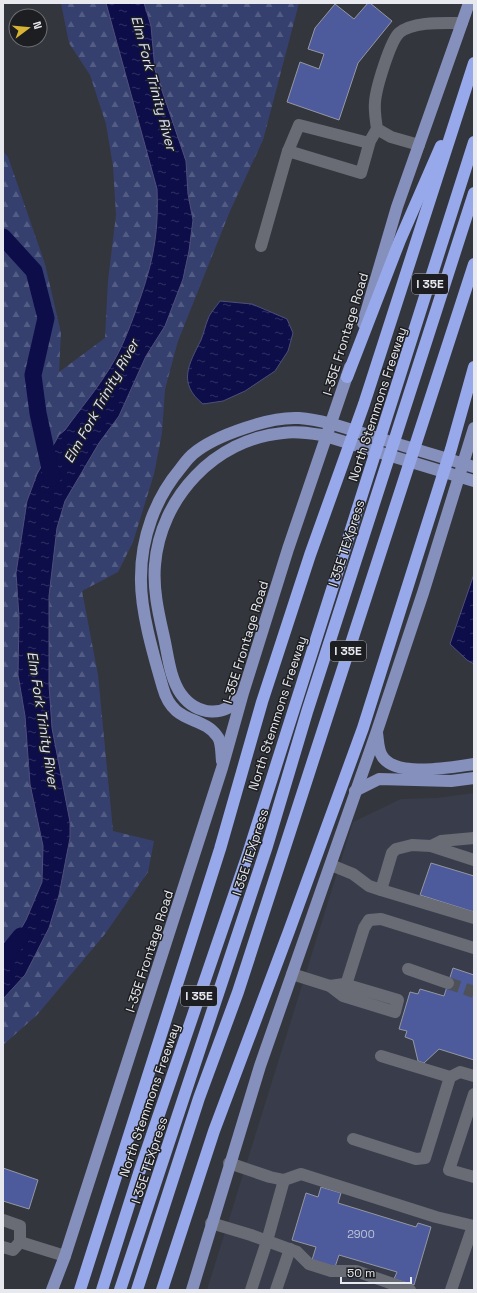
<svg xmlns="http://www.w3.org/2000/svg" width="477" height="1293" font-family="'Space Grotesk',sans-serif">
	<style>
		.built { fill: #393d4b }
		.forest { fill: url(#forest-firs) }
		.water { fill: url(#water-ripples); stroke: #4e4f7a }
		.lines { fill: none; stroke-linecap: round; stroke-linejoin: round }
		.river { stroke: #0d0d49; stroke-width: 17 }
		.building { fill: #4d5b9d; stroke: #9497a1 }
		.minor-tunnel { stroke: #4f5158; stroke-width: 12; stroke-dasharray: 12 6; stroke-linecap: butt }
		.minor { stroke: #696c75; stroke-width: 12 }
		.major { stroke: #8590bc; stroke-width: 12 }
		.highway { stroke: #97a8eb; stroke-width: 12 }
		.labels { text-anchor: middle; stroke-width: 3; stroke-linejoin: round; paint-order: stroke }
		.number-label { font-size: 11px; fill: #c0c6da }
		.shield { fill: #1d1e21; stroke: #aaacb0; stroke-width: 1 }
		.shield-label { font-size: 12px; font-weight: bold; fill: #e7e9ee }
		.street-label { font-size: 13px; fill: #e7e9ee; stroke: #1d1e21 }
		.water-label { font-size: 14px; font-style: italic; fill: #dee3f7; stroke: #1d1e21 }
	</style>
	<defs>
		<pattern id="forest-firs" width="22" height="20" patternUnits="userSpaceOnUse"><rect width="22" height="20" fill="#36406e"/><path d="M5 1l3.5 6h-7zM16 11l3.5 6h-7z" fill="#535c83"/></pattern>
		<pattern id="water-ripples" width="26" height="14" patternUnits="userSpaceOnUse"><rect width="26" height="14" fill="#0d0d49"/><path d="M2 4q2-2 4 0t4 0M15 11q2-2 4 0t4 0" fill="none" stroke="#303064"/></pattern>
	</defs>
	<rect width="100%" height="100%" fill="#34363e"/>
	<polygon class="built" points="474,793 474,1290 207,1290 353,822 401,799 437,798"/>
	<polygon class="forest" points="61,3 299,3 263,140 230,211 178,341 165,389 162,433 154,474 133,542 118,572 82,591 98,675 113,831 154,841 148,872 105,934 37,1015 3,1045 3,151 8,157 45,264 61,333 59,372 105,338 108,281 116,215 113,166 106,124 90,75 69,43"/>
	<g class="water">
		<path d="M106,3H144L151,26L155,70L186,161L188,194L193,220L189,251L183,279L165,326L146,356L119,416L99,443L65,501L57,528L49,596V685L52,728L70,822V838L59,895L49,928L25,975L3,999V960L26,920L42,882L43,846L30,784L25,716L18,675L19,617L16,573L27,501L37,474L59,435L65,430C80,409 98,388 111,366C122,348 129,329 136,310C152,266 159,237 157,189Z"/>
		<path d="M220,301L252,304L287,319L293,333L288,351L275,371L245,391L223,401L203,404C177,383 189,364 201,340C204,333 205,326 208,319C210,313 216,307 220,301Z"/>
		<polygon points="474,574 474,664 467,660 450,644"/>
	</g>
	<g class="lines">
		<g class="river">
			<polyline points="3,237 34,271 46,318 33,375 38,413 52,478"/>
			<polyline points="3,958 21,936"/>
		</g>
	</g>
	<g class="building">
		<polygon points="368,3 370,3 392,21 358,63 339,120 287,102 300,62 319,69 324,54 308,49 315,28 335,4 354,19"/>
		<polygon points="431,863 474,876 474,912 420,895"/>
		<polygon points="453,968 474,975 474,1060 439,1049 424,1063 418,1061 413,1040 405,1037 407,1031 399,1029 410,992 418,994 420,989 444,996"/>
		<polygon points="3,1168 38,1180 29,1209 3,1201"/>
		<polygon points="321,1187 341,1193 338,1203 416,1227 418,1223 431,1227 414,1285 394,1279 397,1272 339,1255 335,1267 312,1260 316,1247 292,1240 306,1193 318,1197"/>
	</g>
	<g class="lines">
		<polyline class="minor-tunnel" points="448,983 474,992"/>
		<g class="minor">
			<path d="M419,145L391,137L377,129C376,121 374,111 375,102C376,88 390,42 399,33C413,21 445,23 462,23"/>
			<polyline points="288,151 299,125 369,143"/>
			<polyline points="261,246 288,151 361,173 370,141 377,129"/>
			<polyline points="431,846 474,860"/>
			<polyline points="331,865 353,874 369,886 381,890 392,853 396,849 412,845 431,846 441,841 474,838"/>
			<polyline points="381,890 474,918"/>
			<polyline points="408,969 448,983"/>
			<polyline points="292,974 330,986"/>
			<polygon points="344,984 398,1000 395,1012 343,996 330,986"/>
			<polyline points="346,985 364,928 369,920 381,919 474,948"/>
			<polyline points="381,1056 450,1077 460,1072 474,1076"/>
			<polyline points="474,1094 449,1170 474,1177"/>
			<polyline points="353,1139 416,1159 425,1158 450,1077"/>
			<polyline points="229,1163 270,1177 284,1180 301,1174 436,1217 474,1226"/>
			<polyline points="3,1220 20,1226 20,1242 13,1250 3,1247"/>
			<polyline points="211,1223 251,1235 297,1252 309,1264 331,1271 356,1271 410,1290"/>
			<polyline points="20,1242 65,1256"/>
			<polyline points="251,1290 267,1241 284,1180"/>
			<polyline points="276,1290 290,1249"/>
			<polyline points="451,1290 473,1226"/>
		</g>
		<g class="major">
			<polyline points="363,323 397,207 469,3"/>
			<path d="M241,696C226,718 197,716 181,694C169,677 168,653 163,633C158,611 153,588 155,565C160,498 215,439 283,433C296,431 309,433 322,435L474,481"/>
			<path d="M377,733C378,739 378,748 381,754C392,779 452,767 474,764"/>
			<path d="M222,761C221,753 222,742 217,736C202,715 173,725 163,688C154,657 140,610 141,577C141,538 155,499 180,469C184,464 188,458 193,454C207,442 227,434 245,428C262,422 281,417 299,418C326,420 351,430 378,438C410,448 442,457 474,467"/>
			<polyline points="355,791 379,779 451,781 474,778"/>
			<polyline points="52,1290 65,1256 222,768 243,693 288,549 350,367"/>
			<polyline points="192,1290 260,1066 377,731 423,593 474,428"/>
		</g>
		<g class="highway">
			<polyline points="347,377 400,240 441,146"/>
			<polyline points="80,1290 220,849 262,702 310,555 364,404 474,63"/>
			<polyline points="102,1290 139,1173 247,857 474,142"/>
			<polyline points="120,1290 267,846 307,712 474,193"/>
			<polyline points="137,1290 199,1098 238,992 474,264"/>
			<polyline points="162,1290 214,1131 289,931 363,728 451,449 474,367"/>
		</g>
	</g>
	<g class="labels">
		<g class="number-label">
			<text x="361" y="1238">2900</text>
		</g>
		<g class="shield">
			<rect x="412" y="274" width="36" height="20" rx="3"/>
			<rect x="330" y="641" width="36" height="20" rx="3"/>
			<rect x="181" y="986" width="36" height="20" rx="3"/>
		</g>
		<g class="shield-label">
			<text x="430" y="288">I 35E</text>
			<text x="348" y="655">I 35E</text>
			<text x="199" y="1000">I 35E</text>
		</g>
		<g class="street-label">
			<text transform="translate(345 334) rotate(-73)" y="5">I-35E Frontage Road</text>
			<text transform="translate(377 404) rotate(-72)" y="5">North Stemmons Freeway</text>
			<text transform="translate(346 543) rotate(-72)" y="5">I 35E TEXpress</text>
			<text transform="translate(245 642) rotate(-73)" y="5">I-35E Frontage Road</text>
			<text transform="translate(277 713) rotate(-72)" y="5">North Stemmons Freeway</text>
			<text transform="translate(250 852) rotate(-72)" y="5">I 35E TEXpress</text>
			<text transform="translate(149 951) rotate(-72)" y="5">I-35E Frontage Road</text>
			<text transform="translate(149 1100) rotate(-71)" y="5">North Stemmons Freeway</text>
			<text transform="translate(149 1160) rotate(-72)" y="5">I 35E TEXpress</text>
		</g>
		<g class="water-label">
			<text transform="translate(154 83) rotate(75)" y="5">Elm Fork Trinity River</text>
			<text transform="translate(101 401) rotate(-61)" y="5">Elm Fork Trinity River</text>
			<text transform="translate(43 720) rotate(81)" y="5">Elm Fork Trinity River</text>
		</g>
	</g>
	<rect width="477" height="1293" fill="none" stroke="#e7e9ee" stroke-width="8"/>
	<g transform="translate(28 28) rotate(74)"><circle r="19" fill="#1d1e21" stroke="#6e6f73"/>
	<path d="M0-3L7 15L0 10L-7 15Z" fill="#d7b434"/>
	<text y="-6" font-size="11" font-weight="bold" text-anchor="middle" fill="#e7e9ee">N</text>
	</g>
	<path d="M341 1277v6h70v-6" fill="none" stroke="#e7e9ee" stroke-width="2"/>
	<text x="347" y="1277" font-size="12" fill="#e7e9ee" stroke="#1d1e21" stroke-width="3" paint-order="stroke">50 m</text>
</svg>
